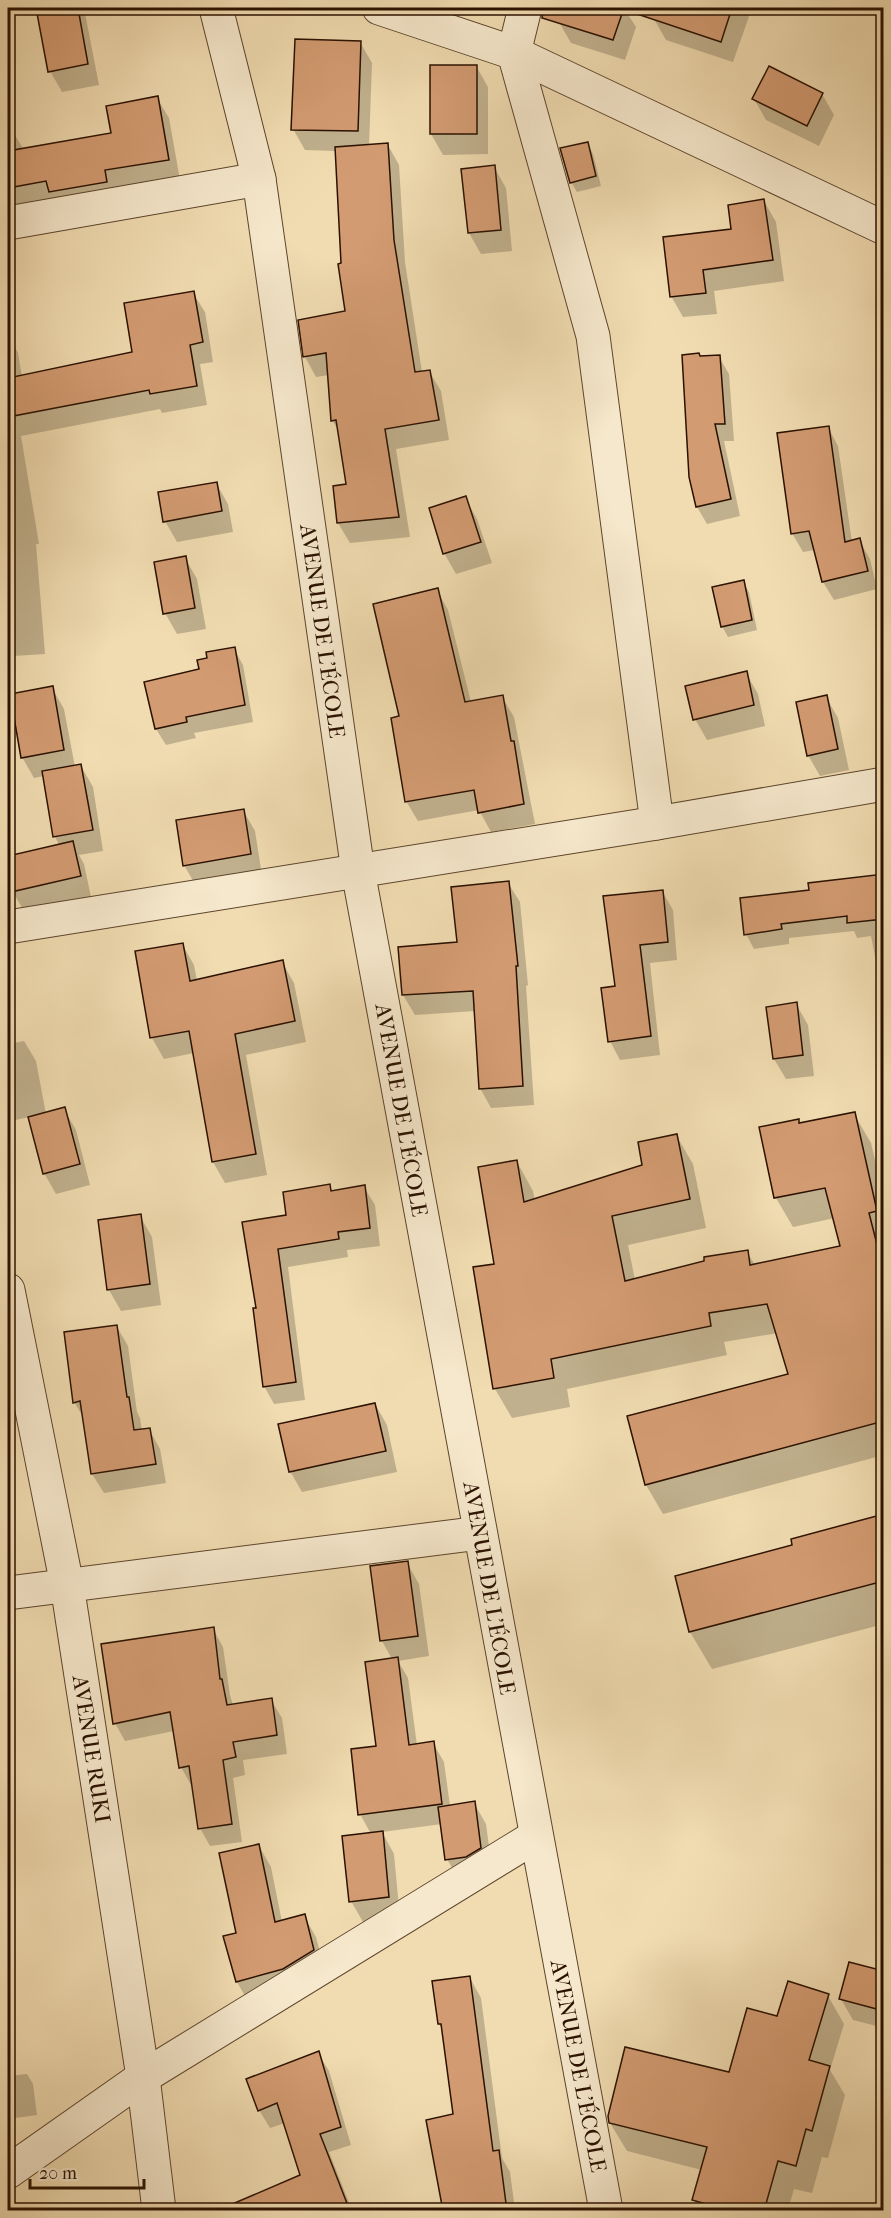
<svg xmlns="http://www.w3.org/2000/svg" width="891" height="2218" font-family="'IM FELL French Canon',serif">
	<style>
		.shadow { fill: #0003 }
		.building { fill: #d39b72; stroke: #2a1100; stroke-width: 1.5 }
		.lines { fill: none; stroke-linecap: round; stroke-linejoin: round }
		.minor-casing { stroke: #5c442c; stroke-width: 35 }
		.minor { stroke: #f6e8cc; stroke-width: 33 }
		.labels { text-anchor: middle; stroke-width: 5; stroke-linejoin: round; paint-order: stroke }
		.street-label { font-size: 22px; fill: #2a1100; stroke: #f6e8cc }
	</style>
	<rect width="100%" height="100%" fill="#f1dcb1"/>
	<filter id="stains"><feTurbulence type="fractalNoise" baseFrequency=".00333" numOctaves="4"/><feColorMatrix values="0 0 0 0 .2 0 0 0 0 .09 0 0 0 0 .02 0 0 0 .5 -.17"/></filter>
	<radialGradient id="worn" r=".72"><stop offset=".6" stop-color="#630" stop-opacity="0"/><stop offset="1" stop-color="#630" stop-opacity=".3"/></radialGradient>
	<g class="shadow">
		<polygon points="38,8 84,8 99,85 62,92 50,71"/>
		<polygon points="564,8 624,8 636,27 625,60 571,43 559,22"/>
		<polygon points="658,8 752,8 733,62 666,40 654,19"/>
		<polygon points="360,42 372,63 369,146 388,145 399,165 405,262 422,372 429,371 441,391 449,440 396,449 410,537 350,543 338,523 348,486 340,433 332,420 329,375 316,377 305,357 300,321 347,312 336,151 305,150 293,129"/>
		<polygon points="431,66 476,66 488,87 488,154 443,155 431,134"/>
		<polygon points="822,94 834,115 819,146 766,120 754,99"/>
		<polygon points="157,98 169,118 180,180 8,210 8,131 12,130 24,150 112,134"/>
		<polygon points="587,143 593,154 601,186 577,192 571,182"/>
		<polygon points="494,167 506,188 512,251 481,254 469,233"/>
		<polygon points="764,201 776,222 784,281 714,291 717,314 683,317 671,296"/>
		<polygon points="193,293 205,312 213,362 200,364 207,405 162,413 160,409 21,436 39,544 36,544 45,654 13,656 8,647 8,334 18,353 22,377 134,353"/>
		<polygon points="719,357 729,374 734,441 724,441 740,516 707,524 697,507 690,477 700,358"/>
		<polygon points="828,427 838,446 852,542 859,540 870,559 877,589 834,600 823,582 815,550 803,552 792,533"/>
		<polygon points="216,483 228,504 233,532 177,542 165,521"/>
		<polygon points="465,498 477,519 492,563 456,574 444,553"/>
		<polygon points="185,558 197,579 206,629 177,634 165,613"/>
		<polygon points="743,582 749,592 757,630 728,637 722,626"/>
		<polygon points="437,590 448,610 471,702 502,697 514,717 535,824 491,832 479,810 418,821 406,801 401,718"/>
		<polygon points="234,649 243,665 253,722 194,733 196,738 166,745 156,729 200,670"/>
		<polygon points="746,673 758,694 765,726 707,740 695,719"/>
		<polygon points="52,688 64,709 75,767 81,766 93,787 103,851 79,855 84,864 91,897 25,913 13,892 8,870 8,858 60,846 55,837 44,776 34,778 22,757"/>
		<polygon points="826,697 838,718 849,770 820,776 808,755"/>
		<polygon points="243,810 255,831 262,875 196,886 184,865"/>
		<polygon points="884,875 884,1003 871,936 857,938 854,931 789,938 789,944 754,949 746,934 810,891"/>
		<polygon points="508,883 520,902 528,985 526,986 534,1105 491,1108 480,1088 476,1011 415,1015 403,995 400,948 458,943"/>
		<polygon points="662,891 673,910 677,960 650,963 660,1055 620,1060 610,1041 616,987"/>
		<polygon points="182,944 194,965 197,981 282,962 294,983 306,1042 246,1055 267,1175 225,1183 213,1162 194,1053 164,1059 152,1038"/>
		<polygon points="796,1004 808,1025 814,1076 786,1079 774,1059"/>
		<polygon points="24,1041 36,1061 46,1114 64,1109 76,1130 90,1185 56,1194 44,1173 29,1117 11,1121 8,1114 8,1044"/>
		<polygon points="854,1114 871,1143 884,1198 884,1455 663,1514 646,1485 790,1375 778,1333 724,1342 727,1355 567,1389 570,1407 512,1418 495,1389 474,1269 495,1265 517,1162 533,1191 535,1201 644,1166 676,1135 693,1164 706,1228 628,1245 635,1280 747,1252 755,1265 842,1247 835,1218 793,1227 776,1198 761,1128 798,1121 800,1124"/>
		<polygon points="329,1186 333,1192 364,1187 375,1205 380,1246 347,1250 348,1257 288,1267 305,1400 274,1404 264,1386 258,1309 288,1216"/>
		<polygon points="140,1216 152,1237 161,1305 121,1311 109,1290 100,1222"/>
		<polygon points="117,1327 128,1346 137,1412 140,1418 142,1431 149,1429 160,1449 166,1483 104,1493 92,1474 85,1420 74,1402"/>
		<polygon points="375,1404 387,1425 397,1472 302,1492 290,1471"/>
		<polygon points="884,1516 884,1624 712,1669 690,1632 676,1577 794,1546"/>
		<polygon points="407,1563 419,1584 429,1656 398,1661 408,1678 417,1745 433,1743 444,1762 450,1806 474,1803 486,1824 492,1869 459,1880 447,1859 442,1824 382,1832 394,1854 400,1918 363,1922 351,1901 371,1834 360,1814 378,1748 392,1659 382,1641 372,1567"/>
		<polygon points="213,1629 223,1647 230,1695 233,1705 271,1700 282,1718 287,1754 243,1760 245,1775 233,1778 242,1842 210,1846 200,1828 194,1785 191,1785 181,1767 174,1731 125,1741 115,1723"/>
		<polygon points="259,1846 271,1867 282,1922 304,1916 316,1937 325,1971 249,2003 237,1982 225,1937 238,1934"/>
		<polygon points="884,1972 884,2028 853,2020 841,1999"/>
		<polygon points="470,1978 481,1998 502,2158 510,2172 515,2210 444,2210 455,2115 444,2032 439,2024"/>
		<polygon points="828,1996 844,2024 830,2070 845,2095 828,2158 822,2157 812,2193 794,2189 788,2210 700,2210 694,2199 702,2170 627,2151 610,2123 730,2074 778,2018"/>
		<polygon points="318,2053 329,2071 351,2145 329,2152 352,2210 225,2210 301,2176 285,2123 270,2128 259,2110"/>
		<polygon points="27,2074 33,2084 37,2115 8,2119 8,2076"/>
		<polygon points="381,2204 385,2210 359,2210"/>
	</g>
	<g class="building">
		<polygon points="36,8 78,8 88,64 48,72"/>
		<polygon points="543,8 624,8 613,40 542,18"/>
		<polygon points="635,8 732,8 721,42 634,13"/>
		<polygon points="295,39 361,41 358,131 291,130"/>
		<rect x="430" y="65" width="47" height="69"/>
		<polygon points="769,66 823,93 807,126 752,99"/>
		<polygon points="158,96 169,160 105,170 107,182 49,192 46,181 8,188 8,151 111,133 106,106"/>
		<polygon points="588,142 596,176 570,183 560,148"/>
		<polygon points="388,143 394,240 415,372 430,370 439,420 385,429 399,517 337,523 333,486 346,484 336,420 331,421 326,353 303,357 298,320 345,311 338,264 341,263 335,147"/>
		<polygon points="495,165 501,230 468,233 461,169"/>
		<polygon points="764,199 773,260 703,270 706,293 670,297 663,237 731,229 728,205"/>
		<polygon points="194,291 203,342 190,345 197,386 150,394 149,390 8,417 8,378 132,352 124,303"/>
		<polygon points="699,353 700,356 720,355 725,424 715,424 731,499 696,507 689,477 682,355"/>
		<polygon points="829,426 845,542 860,538 868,571 822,582 809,531 791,534 777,433"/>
		<polygon points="217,482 222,511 163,522 158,492"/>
		<polygon points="466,496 481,542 443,554 429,508"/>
		<polygon points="186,556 195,608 163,614 154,562"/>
		<polygon points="744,580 752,620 721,627 712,587"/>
		<polygon points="438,588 465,702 503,695 511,741 514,741 524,804 478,813 474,790 405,802 391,718 399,716 373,604"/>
		<polygon points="235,647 245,705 186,717 187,722 155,729 144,682 199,669 197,660 207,658 206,652"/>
		<polygon points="747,671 754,705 693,720 685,686"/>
		<polygon points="53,686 64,750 21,758 10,694"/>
		<polygon points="827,695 838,749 807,756 796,702"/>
		<polygon points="81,764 93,830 53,837 42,771"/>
		<polygon points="244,809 251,854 183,866 176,820"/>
		<polygon points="73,841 81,876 11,892 8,876 8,856"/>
		<polygon points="884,874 884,919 847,923 847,916 781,924 782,929 744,935 740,898 809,890 808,883"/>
		<polygon points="509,881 518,966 516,966 523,1086 479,1089 473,991 402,995 398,947 457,942 451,887"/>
		<polygon points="663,890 668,942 640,945 651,1036 608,1042 601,988 615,986 603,896"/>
		<polygon points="183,943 190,981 283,960 295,1021 235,1034 256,1154 212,1162 189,1031 150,1038 135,951"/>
		<polygon points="797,1002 803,1055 773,1059 766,1007"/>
		<polygon points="65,1107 80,1164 43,1174 28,1117"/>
		<polygon points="855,1112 877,1211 869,1213 884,1272 884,1421 645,1485 627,1416 788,1374 767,1304 709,1313 711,1326 551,1359 554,1378 493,1389 473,1267 494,1264 478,1167 517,1160 524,1202 642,1165 638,1142 677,1134 690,1199 612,1216 625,1281 704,1261 704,1257 748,1250 750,1265 840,1246 825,1188 774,1198 759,1127 799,1119 799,1123"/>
		<polygon points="330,1184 331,1191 365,1185 370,1228 338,1232 339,1239 278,1249 296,1382 263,1387 253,1308 256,1308 242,1222 286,1215 283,1192"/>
		<polygon points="141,1214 150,1284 107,1290 98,1220"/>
		<polygon points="117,1325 127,1397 129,1397 134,1430 150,1428 156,1464 91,1474 80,1401 73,1403 64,1332"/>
		<polygon points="375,1403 386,1451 289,1472 278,1424"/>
		<polygon points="884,1514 884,1581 689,1632 675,1576 792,1545 791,1539"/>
		<polygon points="408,1561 418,1636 380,1641 370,1566"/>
		<polygon points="214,1627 220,1679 222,1679 227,1705 272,1698 277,1735 233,1742 236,1757 223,1760 232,1824 198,1829 189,1766 179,1768 170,1712 113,1724 101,1644"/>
		<polygon points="398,1657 409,1745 434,1741 442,1804 358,1815 351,1749 376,1746 365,1662"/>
		<polygon points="475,1801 481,1848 466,1857 445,1860 438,1807"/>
		<polygon points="383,1831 389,1897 349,1902 342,1836"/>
		<polygon points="259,1844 275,1922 305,1914 314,1950 283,1969 236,1982 223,1936 236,1933 219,1853"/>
		<polygon points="849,1962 884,1971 884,2011 839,1999"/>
		<polygon points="470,1976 493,2151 499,2150 507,2211 443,2211 426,2120 453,2114 441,2024 438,2024 432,1981"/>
		<polygon points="788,1981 829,1994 809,2060 830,2066 812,2131 806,2129 796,2166 778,2161 764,2211 731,2211 692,2200 707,2147 609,2123 608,2116 625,2047 729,2072 747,2008 777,2016"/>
		<polygon points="319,2051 341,2127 320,2134 350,2211 216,2211 300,2175 277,2103 258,2111 246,2079"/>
	</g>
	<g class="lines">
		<g class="minor-casing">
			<g id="minor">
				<polyline points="216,8 259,179 358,871 606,2210"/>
				<polyline points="379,8 514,53 884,228"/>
				<polyline points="525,8 514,53 593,336 657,823"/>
				<polyline points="8,223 259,179"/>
				<polyline points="8,927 657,823 884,784"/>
				<polyline points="8,1290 67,1585 143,2077 159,2210"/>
				<polyline points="8,1593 480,1533"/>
				<polyline points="8,2172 143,2077 536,1836"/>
			</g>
		</g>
		<use href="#minor" class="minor"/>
	</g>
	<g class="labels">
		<g class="street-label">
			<text transform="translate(323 631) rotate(82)" y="8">AVENUE DE L'ÉCOLE</text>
			<text transform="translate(402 1110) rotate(80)" y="8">AVENUE DE L'ÉCOLE</text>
			<text transform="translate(490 1588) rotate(80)" y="8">AVENUE DE L'ÉCOLE</text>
			<text transform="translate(92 1749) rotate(81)" y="8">AVENUE RUKI</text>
			<text transform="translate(579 2066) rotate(79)" y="8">AVENUE DE L'ÉCOLE</text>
		</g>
	</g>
	<rect width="891" height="2218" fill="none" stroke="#f1dcb1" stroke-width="30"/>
	<rect x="9" y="9" width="873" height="2200" fill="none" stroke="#2a1100" stroke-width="3"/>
	<rect x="15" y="15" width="861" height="2188" fill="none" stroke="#2a1100" stroke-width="1.5"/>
	<path d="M30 2179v9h114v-9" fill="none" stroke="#2a1100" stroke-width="3"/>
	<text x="39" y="2179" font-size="18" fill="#2a1100" stroke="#f6e8cc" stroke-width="4.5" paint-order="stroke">20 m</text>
	<rect width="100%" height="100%" filter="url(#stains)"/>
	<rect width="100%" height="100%" fill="url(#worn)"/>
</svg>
